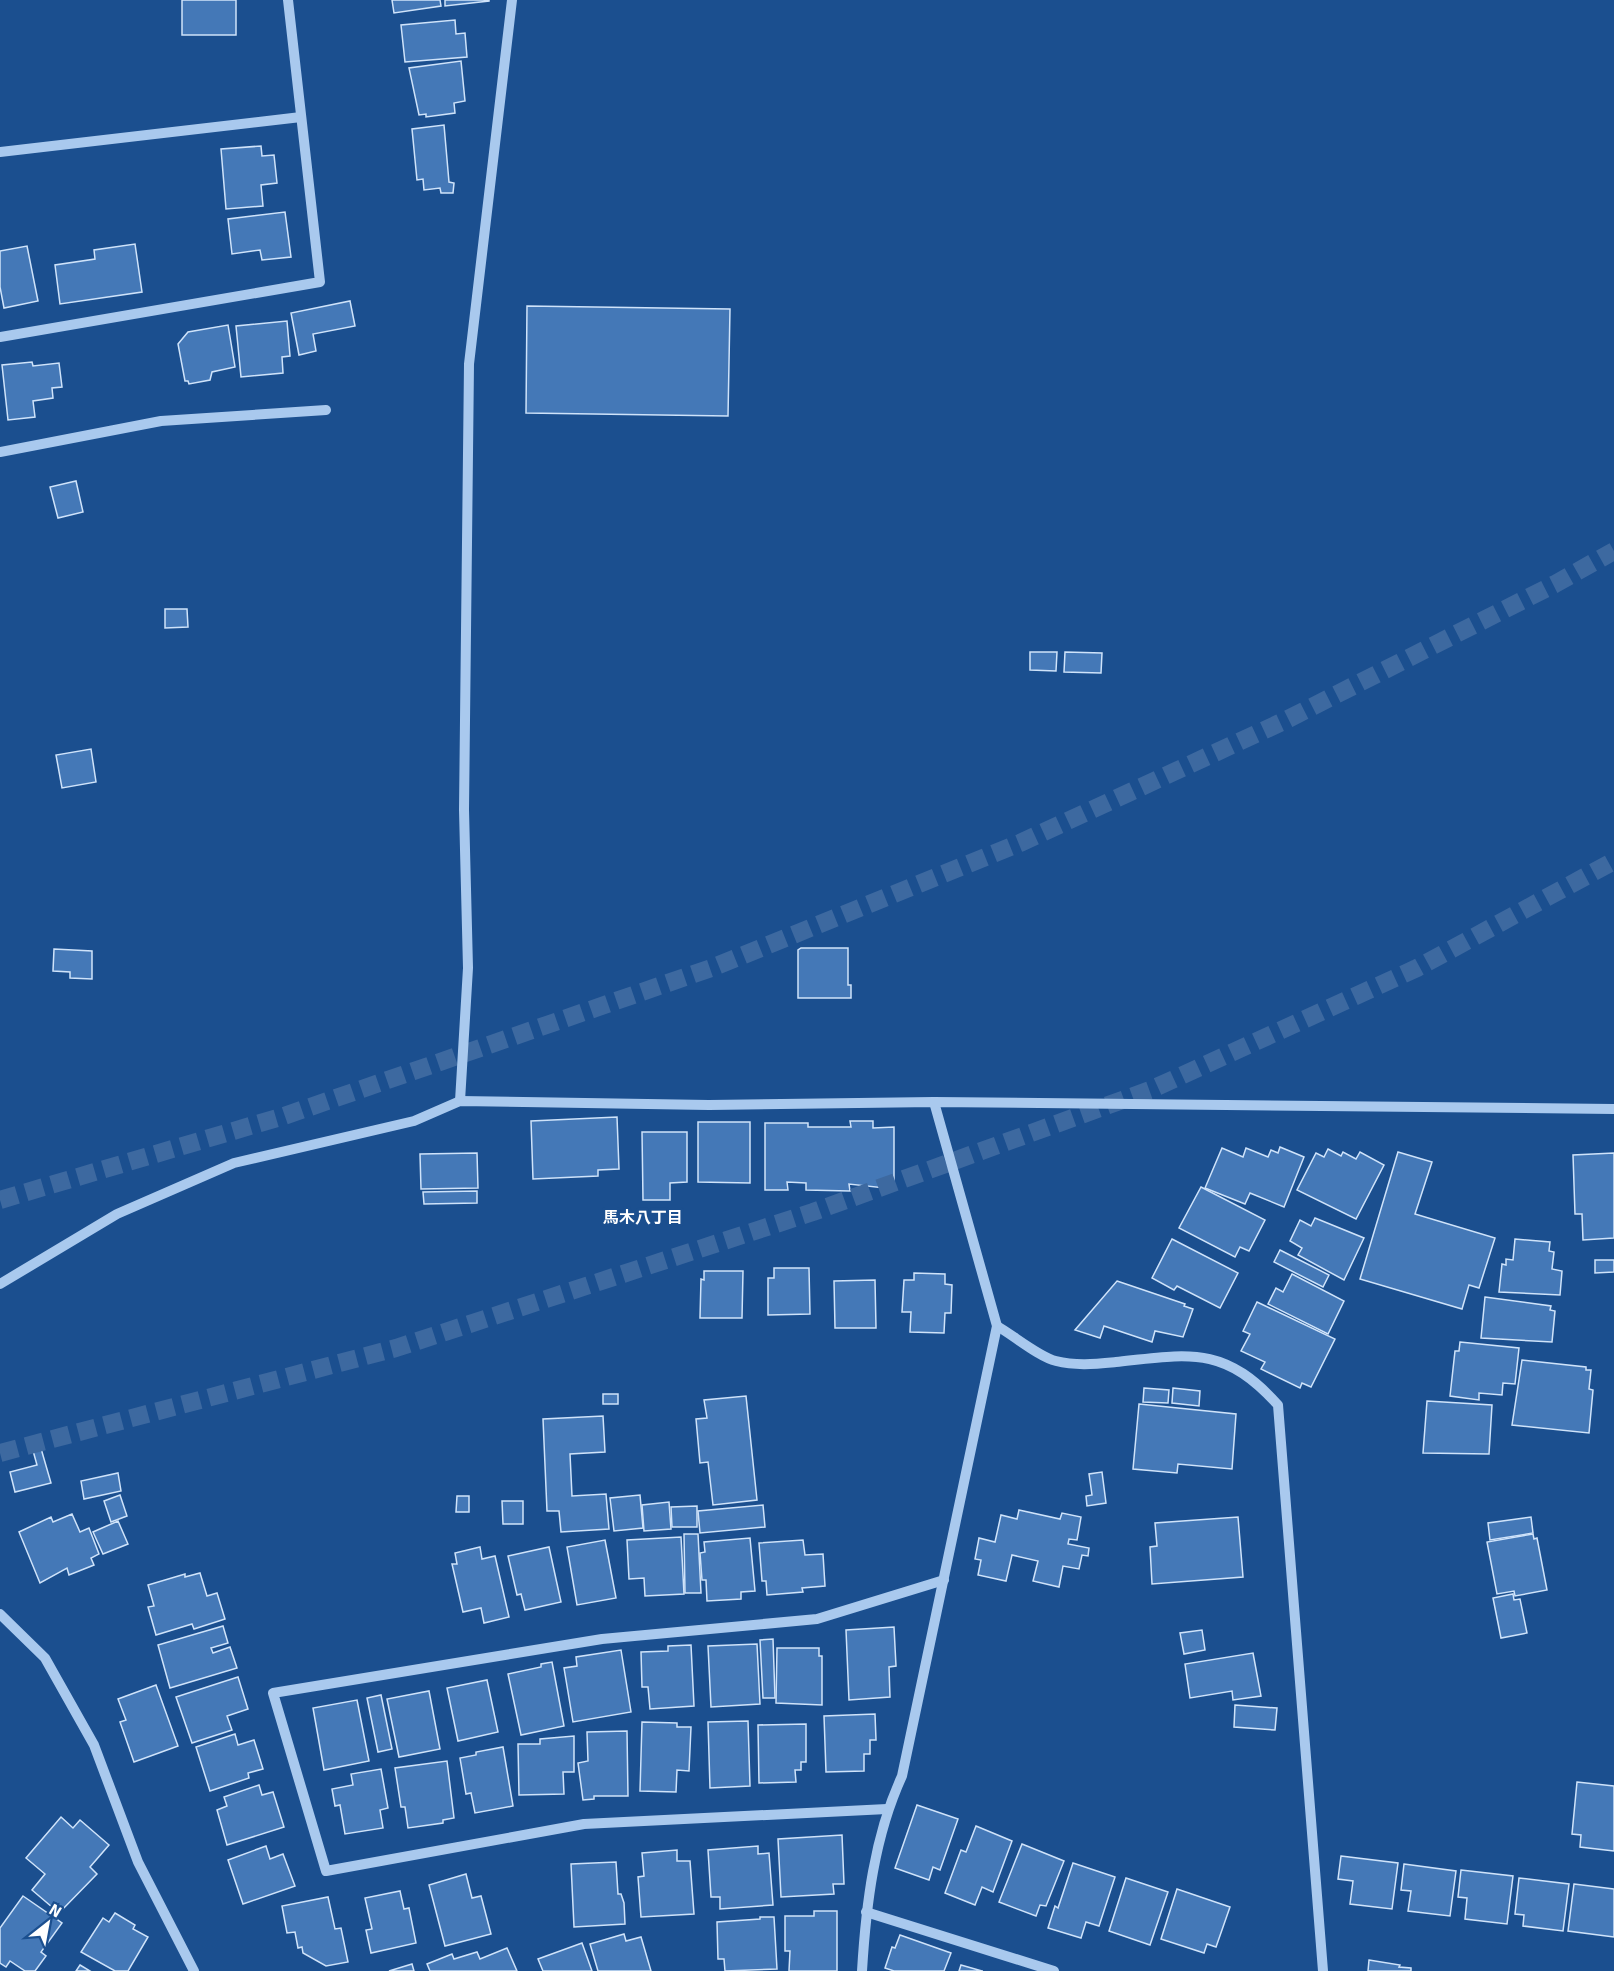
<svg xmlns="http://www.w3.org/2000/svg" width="1614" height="1971" font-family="Signika,'Noto Sans JP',sans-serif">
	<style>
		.building { fill: #4478b7; stroke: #cfe3fa; stroke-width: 1.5 }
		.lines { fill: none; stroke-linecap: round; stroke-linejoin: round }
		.highway-tunnel { stroke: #3d69a0; stroke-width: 18; stroke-dasharray: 18 9; stroke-linecap: butt }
		.minor { stroke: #a9c9ee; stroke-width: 10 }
		.labels { text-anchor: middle; stroke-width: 6; stroke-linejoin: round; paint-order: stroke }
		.neighbourhood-label { font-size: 16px; font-weight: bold; fill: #fff; stroke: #1b4f8f }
	</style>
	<rect width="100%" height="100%" fill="#1b4f8f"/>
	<g class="building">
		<rect x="182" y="0" width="54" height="35"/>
		<polygon points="392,0 440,0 441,6 394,13"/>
		<polygon points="445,0 489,0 489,1 445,6"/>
		<polygon points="455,20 456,34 465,33 467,57 405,62 401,25"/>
		<polygon points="461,61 465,101 454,103 455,113 426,117 426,114 419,115 409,68"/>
		<polygon points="444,125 449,182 454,183 453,193 441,193 440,188 424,190 423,179 417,180 412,129"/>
		<polygon points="261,146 262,156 274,155 277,183 261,185 263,206 226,209 221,149"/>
		<polygon points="285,212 291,257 262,260 260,250 232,254 228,219"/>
		<polygon points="135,244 142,292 60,304 55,265 95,259 94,250"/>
		<polygon points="27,246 38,301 4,308 0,287 0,251"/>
		<polygon points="350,301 355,326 313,334 316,351 299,355 291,313"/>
		<polygon points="527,306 730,309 728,416 526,413"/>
		<polygon points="287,321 290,356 282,357 283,373 241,377 236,326"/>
		<polygon points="228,325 235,367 212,372 210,380 189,384 188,381 185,381 178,344 188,332"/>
		<polygon points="32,362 33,366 59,363 62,387 52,388 53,398 33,401 35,417 8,420 2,365"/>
		<polygon points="76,481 83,512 58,518 50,487"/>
		<polygon points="165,609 187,609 188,627 165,628"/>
		<polygon points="1030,652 1057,652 1056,671 1030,670"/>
		<polygon points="1065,652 1102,653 1101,673 1064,672"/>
		<polygon points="91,749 96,782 62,788 56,755"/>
		<polygon points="801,948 848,948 848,985 851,985 851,998 798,998 798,950"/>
		<polygon points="54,949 92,951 92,979 70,978 70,972 53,971"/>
		<polygon points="617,1117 619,1169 598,1170 598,1176 533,1179 531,1121"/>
		<polygon points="850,1121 873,1121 873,1128 894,1127 894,1189 849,1184 850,1191 806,1190 806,1183 787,1182 788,1190 765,1190 765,1123 808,1123 808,1127 851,1127"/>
		<polygon points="698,1122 750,1122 750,1183 698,1182"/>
		<polygon points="642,1132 687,1132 687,1182 670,1183 670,1200 643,1200"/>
		<polygon points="1280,1147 1304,1157 1284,1207 1250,1193 1245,1204 1205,1188 1222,1148 1243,1157 1246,1148 1268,1157 1271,1150 1278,1153"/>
		<polygon points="1328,1149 1341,1156 1343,1152 1356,1159 1360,1152 1384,1165 1356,1219 1297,1190 1316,1153 1324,1157"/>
		<polygon points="1398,1152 1432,1162 1415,1214 1495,1238 1479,1288 1469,1285 1462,1309 1360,1279"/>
		<polygon points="477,1153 478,1188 421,1189 420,1154"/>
		<polygon points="1614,1153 1614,1238 1583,1240 1582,1214 1575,1214 1573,1155"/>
		<polygon points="1201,1187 1265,1220 1249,1251 1240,1247 1235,1257 1179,1228"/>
		<polygon points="477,1191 477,1203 424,1204 423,1192"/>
		<polygon points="1315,1218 1364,1238 1344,1280 1298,1255 1302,1248 1290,1241 1300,1220 1311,1226"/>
		<polygon points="1172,1239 1238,1273 1220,1308 1177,1286 1174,1290 1152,1278"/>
		<polygon points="1515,1239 1550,1242 1549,1251 1554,1252 1552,1269 1562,1271 1560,1295 1499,1292 1502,1264 1506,1265 1506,1259 1513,1260"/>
		<polygon points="1280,1250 1329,1275 1323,1287 1274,1262"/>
		<polygon points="1595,1260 1614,1260 1614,1272 1595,1273"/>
		<polygon points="774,1268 809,1268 810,1314 768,1315 768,1278 774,1278"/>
		<polygon points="704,1271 743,1271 742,1318 700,1318 701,1279 704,1280"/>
		<polygon points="914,1273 945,1274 945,1284 952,1285 951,1313 945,1313 944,1333 910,1332 911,1312 902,1312 904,1280 914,1280"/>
		<polygon points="1292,1274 1344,1301 1328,1334 1268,1304 1276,1288 1283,1292"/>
		<polygon points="875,1280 876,1328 835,1328 834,1281"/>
		<polygon points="1117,1281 1185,1304 1184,1306 1193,1309 1183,1337 1155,1331 1152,1342 1104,1326 1100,1338 1075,1330"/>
		<polygon points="1485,1297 1551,1306 1550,1310 1555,1311 1552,1342 1481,1338"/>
		<polygon points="1257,1302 1335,1339 1311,1387 1302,1383 1300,1388 1261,1369 1265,1362 1241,1351 1250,1334 1243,1331"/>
		<polygon points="1460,1342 1519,1348 1515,1384 1503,1383 1502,1395 1479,1393 1479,1400 1450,1396 1455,1351 1459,1351"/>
		<polygon points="1522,1360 1586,1367 1586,1370 1591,1370 1589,1389 1593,1390 1589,1433 1512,1425"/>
		<polygon points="1144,1388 1169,1390 1168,1403 1143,1402"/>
		<polygon points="1173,1388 1200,1391 1199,1406 1172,1403"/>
		<rect x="603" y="1394" width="15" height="10"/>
		<polygon points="746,1396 757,1500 713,1505 708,1462 700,1463 696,1419 707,1418 704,1400"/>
		<polygon points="1427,1401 1492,1405 1489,1454 1423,1453"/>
		<polygon points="1139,1404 1236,1414 1232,1469 1178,1464 1177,1473 1133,1469"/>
		<polygon points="603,1416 605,1452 570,1454 572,1496 606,1494 609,1529 561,1532 559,1511 547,1511 543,1419"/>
		<polygon points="40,1445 51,1483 15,1492 10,1472 37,1465 32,1447"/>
		<polygon points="1102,1472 1106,1503 1087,1506 1086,1496 1092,1495 1089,1474"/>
		<polygon points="118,1473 121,1491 84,1499 81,1481"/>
		<polygon points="120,1495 127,1516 111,1522 104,1501"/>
		<polygon points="640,1495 643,1528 614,1531 610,1498"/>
		<polygon points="457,1496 469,1496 469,1512 456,1512"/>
		<polygon points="502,1501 523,1501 523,1524 503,1524"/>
		<polygon points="669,1502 671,1529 644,1531 642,1505"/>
		<polygon points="763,1505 765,1527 700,1533 698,1511"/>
		<polygon points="697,1506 697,1527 672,1527 671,1507"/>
		<polygon points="1019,1510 1060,1519 1062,1513 1081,1517 1077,1540 1069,1539 1068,1544 1089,1548 1088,1556 1082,1555 1079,1569 1063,1566 1059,1587 1033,1581 1038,1561 1012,1555 1006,1581 978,1575 981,1560 975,1559 979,1538 995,1542 1001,1515 1017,1519"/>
		<polygon points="72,1514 80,1532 89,1528 99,1554 91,1558 94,1565 69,1575 67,1568 40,1583 19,1532 51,1517 53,1522"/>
		<polygon points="1238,1517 1243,1577 1152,1584 1150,1547 1157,1546 1155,1523"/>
		<polygon points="1531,1517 1533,1533 1490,1540 1488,1523"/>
		<polygon points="118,1521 128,1544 103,1554 93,1532"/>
		<polygon points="684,1534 698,1534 701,1593 685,1593"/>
		<polygon points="1533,1534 1534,1539 1537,1538 1547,1590 1515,1596 1514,1591 1497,1594 1487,1542"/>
		<polygon points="681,1537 684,1594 645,1596 644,1578 629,1579 627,1540"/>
		<polygon points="750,1538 755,1591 741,1592 741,1599 707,1601 706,1580 702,1580 700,1553 705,1552 704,1542"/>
		<polygon points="605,1540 616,1598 577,1605 567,1547"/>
		<polygon points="803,1540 805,1555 823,1554 825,1586 802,1588 803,1592 767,1595 766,1581 762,1581 759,1543"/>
		<polygon points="480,1547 482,1559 495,1556 509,1617 484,1623 481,1608 463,1612 452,1564 457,1564 455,1553"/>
		<polygon points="549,1547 561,1602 525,1610 521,1594 517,1595 508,1556"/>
		<polygon points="200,1573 207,1596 217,1593 225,1619 194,1629 192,1624 156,1635 148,1607 154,1606 148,1585 185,1574 185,1577"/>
		<polygon points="1513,1594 1514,1600 1520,1599 1527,1633 1501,1638 1493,1598"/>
		<polygon points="223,1626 228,1643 211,1648 213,1653 230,1647 237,1668 170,1688 158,1645"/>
		<polygon points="894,1627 896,1666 889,1667 890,1697 849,1700 846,1630"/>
		<polygon points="1202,1630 1205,1650 1184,1654 1180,1633"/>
		<polygon points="773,1639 775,1698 763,1698 760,1640"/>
		<polygon points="757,1644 760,1704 711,1707 708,1646"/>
		<polygon points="691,1645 694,1706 650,1709 648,1687 642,1687 641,1652 668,1651 668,1646"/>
		<polygon points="777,1648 819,1648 819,1656 822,1656 822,1705 776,1703"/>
		<polygon points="621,1650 631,1712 573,1722 564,1668 577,1666 576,1657"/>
		<polygon points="1253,1653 1261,1696 1233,1700 1232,1691 1190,1698 1185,1664"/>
		<polygon points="552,1662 564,1726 521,1735 508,1674 541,1667 541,1664"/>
		<polygon points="238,1677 248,1709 227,1716 232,1730 192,1743 176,1697"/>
		<polygon points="487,1680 498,1732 458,1741 447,1688"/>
		<polygon points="156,1685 178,1746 134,1762 120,1722 126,1720 118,1699"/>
		<polygon points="429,1691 440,1749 399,1757 387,1699"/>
		<polygon points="381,1695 392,1749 378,1752 367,1698"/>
		<polygon points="357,1700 369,1761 324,1770 313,1708"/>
		<polygon points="1235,1705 1277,1708 1275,1730 1234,1727"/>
		<polygon points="875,1714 876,1740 870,1740 870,1754 864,1754 864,1771 826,1772 824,1716"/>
		<polygon points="748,1721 750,1786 710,1788 708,1722"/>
		<polygon points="642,1722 677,1723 677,1727 691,1727 689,1771 677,1770 676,1792 640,1791"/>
		<polygon points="806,1724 806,1762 801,1762 801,1770 795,1770 796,1782 759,1783 758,1725"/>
		<polygon points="627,1731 628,1796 594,1796 594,1799 583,1800 578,1763 588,1761 587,1732"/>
		<polygon points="235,1734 238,1745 254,1740 263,1769 248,1773 249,1778 210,1791 196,1747"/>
		<polygon points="574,1736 574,1772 563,1772 564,1794 519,1795 518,1744 540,1744 540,1739"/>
		<polygon points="503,1747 513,1806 475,1813 471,1793 466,1794 460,1758 476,1755 476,1752"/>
		<polygon points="447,1761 454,1818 443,1820 443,1823 408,1828 405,1807 401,1807 395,1768"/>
		<polygon points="381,1769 388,1808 380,1810 383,1828 345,1834 340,1805 335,1806 332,1789 353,1785 351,1774"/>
		<polygon points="1577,1782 1614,1786 1614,1851 1580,1847 1581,1835 1572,1834"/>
		<polygon points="259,1785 262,1795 273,1792 284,1827 227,1845 217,1810 227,1806 224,1797"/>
		<polygon points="917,1805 958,1819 940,1870 933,1867 929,1880 895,1868"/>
		<polygon points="61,1817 73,1828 80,1820 109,1845 90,1867 97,1874 59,1913 32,1890 45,1874 26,1858"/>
		<polygon points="976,1826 1012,1841 993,1892 982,1887 975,1905 945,1893 961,1850 966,1852"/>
		<polygon points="842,1835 844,1884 833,1884 834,1894 781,1897 778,1839"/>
		<polygon points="1022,1844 1064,1861 1046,1906 1040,1905 1036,1916 999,1902"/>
		<polygon points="266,1846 270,1859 283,1854 295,1886 243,1904 228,1860"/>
		<polygon points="758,1846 758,1854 769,1853 773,1905 720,1909 720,1897 711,1897 708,1850"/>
		<polygon points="677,1850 677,1861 690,1861 694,1914 641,1917 638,1877 644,1876 642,1853"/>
		<polygon points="1341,1856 1398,1863 1392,1909 1350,1904 1353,1881 1338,1879"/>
		<polygon points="616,1862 618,1894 621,1894 624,1903 625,1924 574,1927 571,1864"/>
		<polygon points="1073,1863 1115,1877 1099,1926 1086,1922 1081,1938 1048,1928 1055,1906 1058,1908"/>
		<polygon points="1404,1864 1456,1871 1450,1916 1408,1911 1411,1891 1401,1890"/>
		<polygon points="1461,1870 1513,1876 1507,1924 1465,1919 1467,1898 1458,1897"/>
		<polygon points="466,1874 472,1898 481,1896 491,1934 445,1946 429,1885"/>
		<polygon points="1126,1878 1168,1892 1150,1945 1109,1931"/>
		<polygon points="1519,1878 1569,1884 1563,1931 1523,1926 1524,1915 1515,1914"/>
		<polygon points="1574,1884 1614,1889 1614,1937 1568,1931"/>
		<polygon points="1177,1889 1230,1907 1216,1947 1207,1944 1204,1953 1161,1939"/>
		<polygon points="400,1891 404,1909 409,1908 416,1943 371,1953 366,1930 372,1929 365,1898"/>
		<polygon points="23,1896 62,1923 41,1952 46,1956 35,1971 25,1971 10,1961 6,1967 0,1963 0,1928"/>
		<polygon points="328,1897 335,1929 341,1928 348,1962 326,1966 303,1953 302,1947 298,1948 295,1932 287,1933 282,1906"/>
		<polygon points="814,1911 837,1911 837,1971 789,1971 790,1951 785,1951 785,1916 814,1916"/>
		<polygon points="115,1913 135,1925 133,1929 148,1937 128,1971 115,1971 81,1952 103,1918 109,1922"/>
		<polygon points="760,1917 774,1917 777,1969 725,1971 724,1959 718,1959 717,1922 760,1919"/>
		<polygon points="624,1934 626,1941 641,1937 651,1971 598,1971 590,1944"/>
		<polygon points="900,1935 951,1953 944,1971 894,1971 885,1968 892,1947 895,1948"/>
		<polygon points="582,1943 592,1971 543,1971 538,1959"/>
		<polygon points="507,1948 517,1971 430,1971 427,1964 452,1954 454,1959 477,1952 480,1959"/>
		<polygon points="1369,1960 1400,1965 1399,1967 1411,1968 1411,1971 1368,1971"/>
		<polygon points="412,1964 414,1971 389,1971"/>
		<polygon points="80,1965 90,1971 76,1971"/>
		<polygon points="961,1965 982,1971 983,1971 959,1971"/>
	</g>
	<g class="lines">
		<g class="highway-tunnel">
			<polyline points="0,1200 284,1116 714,967 1020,843 1284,721 1555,584 1614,551"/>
			<polyline points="0,1453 396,1348 813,1212 1150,1090 1417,968 1614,861"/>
		</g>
		<g class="minor">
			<polyline points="0,152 301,117"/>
			<polyline points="0,337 320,282 288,0"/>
			<polyline points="0,452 161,421 326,410"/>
			<polyline points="460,1101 468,968 464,810 469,364 512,0"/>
			<polyline points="0,1284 117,1214 234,1163 414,1121 460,1101 709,1105 934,1102 1614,1109"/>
			<path d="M997,1326C1013,1335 1039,1357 1056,1361C1076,1366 1095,1364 1116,1362C1190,1354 1224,1345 1278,1405L1323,1971"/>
			<polyline points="0,1614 45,1658 94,1745 138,1862 194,1971"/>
			<polyline points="887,1809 584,1824 326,1871 273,1693 602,1639 817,1619 944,1580"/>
			<polyline points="866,1912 1054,1971"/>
			<path d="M862,1971C866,1905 874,1837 902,1776L997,1326L934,1102"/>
		</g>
	</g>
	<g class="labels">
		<g class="neighbourhood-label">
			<text x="643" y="1223">馬木八丁目</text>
		</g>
	</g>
	<g transform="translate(48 1923) rotate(31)" stroke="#1b4f8f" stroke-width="4.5" paint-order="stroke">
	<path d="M0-4.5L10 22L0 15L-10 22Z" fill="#ffffff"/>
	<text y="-9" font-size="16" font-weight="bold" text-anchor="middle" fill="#ffffff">N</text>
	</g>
</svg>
